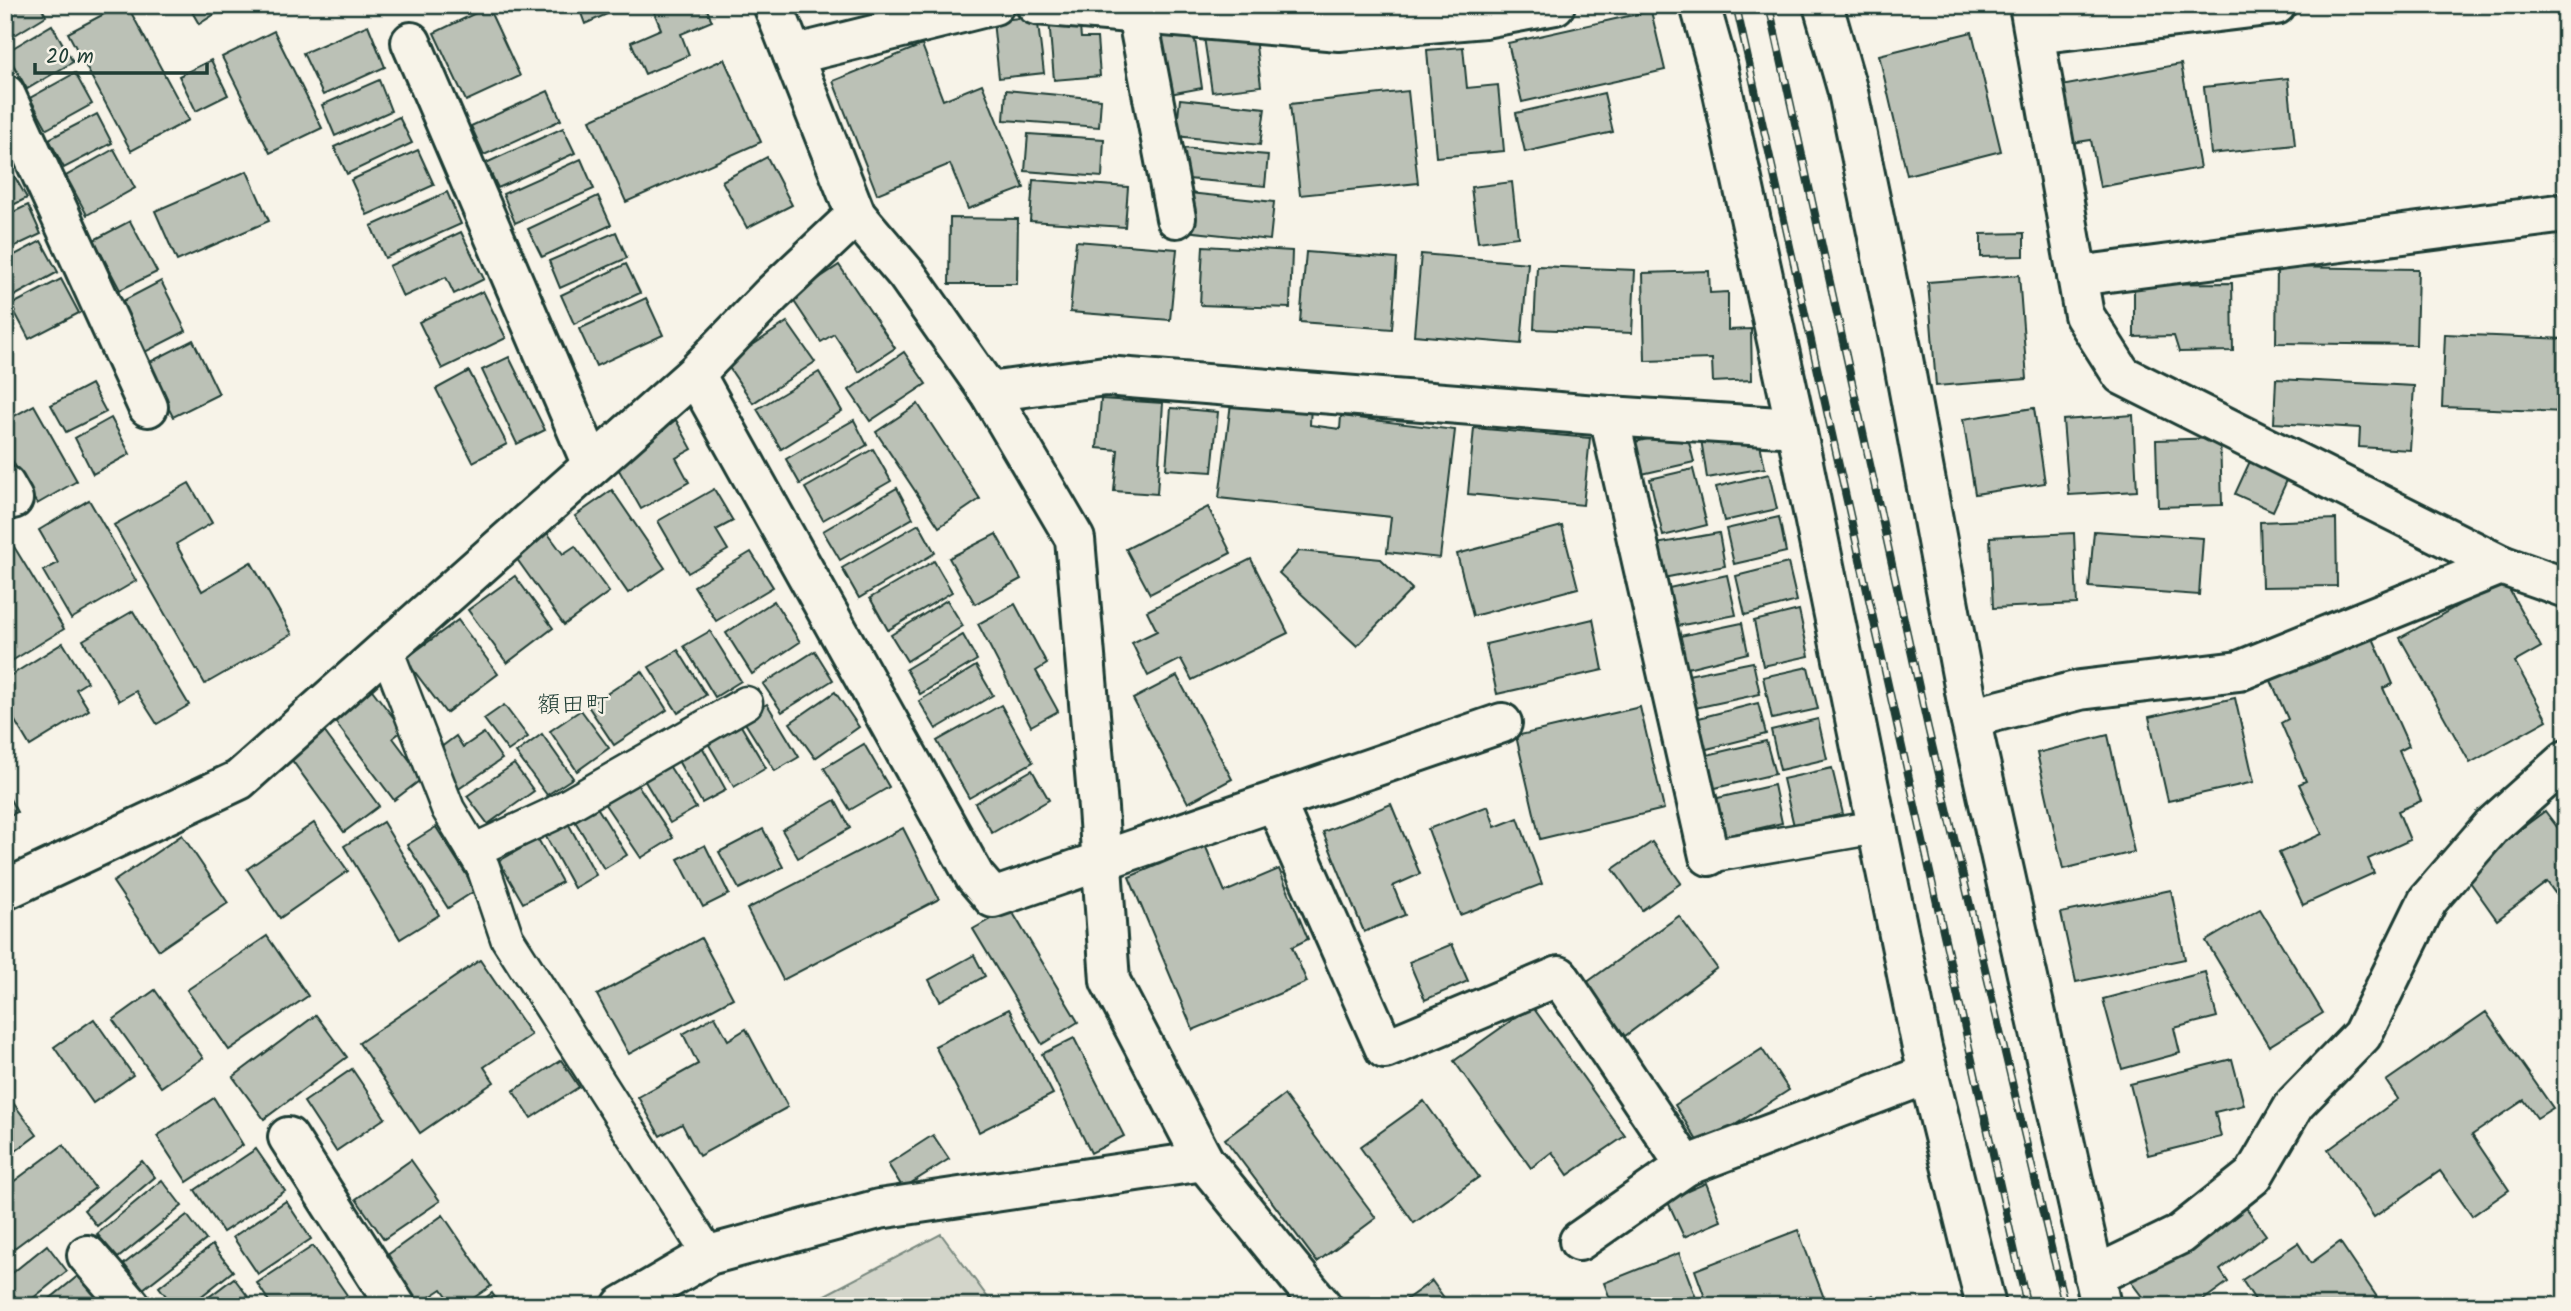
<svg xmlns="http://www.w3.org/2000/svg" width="2571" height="1311" font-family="Kalam,'Klee One',sans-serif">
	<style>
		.green { fill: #d3d5ca; stroke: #79897f; stroke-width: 2 }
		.building { fill: #bbc1b6; stroke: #1f3d34; stroke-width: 2 }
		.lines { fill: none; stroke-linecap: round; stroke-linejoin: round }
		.lane-casing { stroke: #1f3d34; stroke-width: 37 }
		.street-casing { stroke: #1f3d34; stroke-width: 44 }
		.secondary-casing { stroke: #1f3d34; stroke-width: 44 }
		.lane { stroke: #f7f3e8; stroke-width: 32 }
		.street { stroke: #f7f3e8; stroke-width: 38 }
		.secondary { stroke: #f7f3e8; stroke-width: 38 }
		.rail-casing { stroke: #1f3d34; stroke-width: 8 }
		.rail { stroke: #f7f3e8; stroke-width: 5; stroke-dasharray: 16; stroke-linecap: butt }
		.labels { text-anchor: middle; stroke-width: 5; stroke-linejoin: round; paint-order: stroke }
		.neighbourhood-label { font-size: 24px; fill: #1f3d34; stroke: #f7f3e8 }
	</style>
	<rect width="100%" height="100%" fill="#f7f3e8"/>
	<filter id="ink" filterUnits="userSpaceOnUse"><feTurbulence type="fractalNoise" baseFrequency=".0143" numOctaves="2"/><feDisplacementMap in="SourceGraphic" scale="14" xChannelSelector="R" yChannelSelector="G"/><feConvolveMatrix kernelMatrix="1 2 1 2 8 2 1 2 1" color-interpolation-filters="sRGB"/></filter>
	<g filter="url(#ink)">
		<polygon class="green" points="941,1234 994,1306 804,1306"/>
		<g class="building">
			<polygon points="8,5 40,5 46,16 5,41 5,7"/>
			<polygon points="121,5 127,5 189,120 131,151 68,33"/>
			<polygon points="188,5 229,5 199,24"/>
			<polygon points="578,5 627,5 585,24"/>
			<polygon points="651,5 705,5 712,21 681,34 689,55 645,74 631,42 661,29"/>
			<polygon points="488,7 520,76 466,101 434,33"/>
			<polygon points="1651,11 1665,70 1522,102 1508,43"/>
			<polygon points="1037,16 1044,73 999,78 993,21"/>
			<polygon points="1079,16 1081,38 1097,38 1100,76 1054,80 1049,19"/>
			<polygon points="52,25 73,62 27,89 6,52"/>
			<polygon points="368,25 385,67 323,95 303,53"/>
			<polygon points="1254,30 1261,86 1212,92 1204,37"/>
			<polygon points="274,31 322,128 270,153 222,57"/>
			<polygon points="1972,32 2001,151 1907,175 1879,55"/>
			<polygon points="1194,33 1202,88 1164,95 1155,38"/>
			<polygon points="922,45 943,100 982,84 1024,188 968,209 950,164 877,194 833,81"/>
			<polygon points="1463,47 1467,88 1498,85 1504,151 1436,157 1427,50"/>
			<polygon points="724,59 761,142 626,202 590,120"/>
			<polygon points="211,60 228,95 196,111 179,76"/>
			<polygon points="2181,64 2200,168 2100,187 2091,140 2071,143 2061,86"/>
			<polygon points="75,73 92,104 47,129 30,98"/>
			<polygon points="2288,78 2295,145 2211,154 2204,87"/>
			<polygon points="379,80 391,111 335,136 322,105"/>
			<polygon points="1006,90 1101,99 1099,127 1004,120"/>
			<polygon points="548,91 561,120 484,155 471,126"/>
			<polygon points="1408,91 1418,183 1300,195 1290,104"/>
			<polygon points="1604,93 1613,132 1525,152 1516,113"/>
			<polygon points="1180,99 1265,108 1260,145 1176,136"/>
			<polygon points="97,114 112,143 64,168 49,139"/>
			<polygon points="399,117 412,143 347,174 334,147"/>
			<polygon points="563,128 575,153 498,188 486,163"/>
			<polygon points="1028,134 1104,139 1102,177 1025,171"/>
			<polygon points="1180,148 1268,155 1265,186 1177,178"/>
			<polygon points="114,149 135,188 87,215 66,176"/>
			<polygon points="418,150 434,185 367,215 351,180"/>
			<polygon points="767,157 792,205 747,228 722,181"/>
			<polygon points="581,159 594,189 515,223 503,194"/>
			<polygon points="247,171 269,221 177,261 155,211"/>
			<polygon points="12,172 27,198 5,209 5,175"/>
			<polygon points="1033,180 1128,187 1125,227 1030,221"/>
			<polygon points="1512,182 1518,237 1478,242 1471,187"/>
			<polygon points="447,192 461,224 385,258 371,226"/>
			<polygon points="1189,193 1274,202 1270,240 1185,231"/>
			<polygon points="598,196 611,225 542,257 528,229"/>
			<polygon points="28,205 41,234 5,251 5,216"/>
			<polygon points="950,218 1018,219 1017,284 949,284"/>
			<polygon points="130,221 157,272 120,290 94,240"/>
			<polygon points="461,232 484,279 454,294 446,277 403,297 389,266"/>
			<polygon points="616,232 627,258 560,288 549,261"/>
			<polygon points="2024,233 2024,256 1981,257 1981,234"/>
			<polygon points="41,241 58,272 7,300 5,260"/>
			<polygon points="1076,241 1177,249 1170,320 1070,312"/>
			<polygon points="1203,246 1292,251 1290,308 1200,305"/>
			<polygon points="1306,252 1397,259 1392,329 1300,322"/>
			<polygon points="1421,254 1528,263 1521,344 1414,335"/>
			<polygon points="626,264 640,293 574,324 561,295"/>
			<polygon points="839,265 895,348 859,372 834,334 821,342 791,297"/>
			<polygon points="1537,266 1635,270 1632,333 1534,329"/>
			<polygon points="2277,267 2418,269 2416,345 2276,343"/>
			<polygon points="1709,271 1710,293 1728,292 1728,330 1751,329 1752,380 1713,382 1712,359 1645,361 1643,273"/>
			<polygon points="2019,275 2027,379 1936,386 1928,282"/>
			<polygon points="61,279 79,313 29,339 11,305"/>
			<polygon points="161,281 186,331 145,352 121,302"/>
			<polygon points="2232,283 2233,351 2179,352 2174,336 2134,337 2134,284"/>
			<polygon points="483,291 506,338 442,369 419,322"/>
			<polygon points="646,298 663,335 596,366 579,329"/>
			<polygon points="787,322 815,362 753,403 726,363"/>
			<polygon points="2445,334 2566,339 2566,412 2442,407"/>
			<polygon points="193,340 219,394 173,417 146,364"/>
			<polygon points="904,352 926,384 870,421 849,390"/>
			<polygon points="509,357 545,430 517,444 482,370"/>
			<polygon points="469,371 507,444 473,462 436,389"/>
			<polygon points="819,372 842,411 781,449 757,409"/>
			<polygon points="2276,379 2414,386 2410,450 2359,447 2360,428 2274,423"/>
			<polygon points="91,384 106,412 66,432 51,405"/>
			<polygon points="1232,395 1311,404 1310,425 1340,429 1341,416 1455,430 1440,558 1387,552 1391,517 1219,498"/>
			<polygon points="1101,399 1163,403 1157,494 1114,491 1118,450 1097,448"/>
			<polygon points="918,404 980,499 939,527 876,432"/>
			<polygon points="34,405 77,481 37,504 5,448 5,421"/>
			<polygon points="1171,408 1218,412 1212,472 1166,469"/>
			<polygon points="2034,408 2045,483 1975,494 1963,419"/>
			<polygon points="2133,415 2137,491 2069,495 2063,420"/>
			<polygon points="111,418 130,454 93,474 75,438"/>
			<polygon points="676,420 692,449 676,458 689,482 641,509 611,456"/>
			<polygon points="854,420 867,445 800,484 786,459"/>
			<polygon points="1474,428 1590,438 1583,505 1468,494"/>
			<polygon points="1686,430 1694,462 1642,474 1635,442"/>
			<polygon points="1727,434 1729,445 1759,439 1765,468 1707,478 1701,439"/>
			<polygon points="2220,438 2222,505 2158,507 2156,440"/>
			<polygon points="873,449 891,481 823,520 805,488"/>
			<polygon points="2251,459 2289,476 2273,511 2235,494"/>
			<polygon points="1693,469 1707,525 1663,536 1650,479"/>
			<polygon points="1769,474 1777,509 1724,521 1716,487"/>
			<polygon points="189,483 212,523 176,544 202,591 251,562 292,634 205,684 114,525"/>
			<polygon points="897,488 913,518 840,560 823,531"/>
			<polygon points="714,489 733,521 716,530 728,550 688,573 658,521"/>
			<polygon points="612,490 665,568 628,593 575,516"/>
			<polygon points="89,500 136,581 71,619 43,571 58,563 39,530"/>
			<polygon points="1208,507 1231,553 1150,594 1126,549"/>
			<polygon points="1779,517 1786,552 1734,564 1726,529"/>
			<polygon points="2336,519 2337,586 2262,587 2260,522"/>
			<polygon points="919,524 935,553 859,598 842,568"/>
			<polygon points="1562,526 1578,588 1473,616 1457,554"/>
			<polygon points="546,531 563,554 575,546 609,592 564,625 514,555"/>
			<polygon points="2094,531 2203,538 2199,595 2089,587"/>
			<polygon points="1719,533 1725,566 1663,578 1656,544"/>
			<polygon points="2074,533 2077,604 1993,608 1990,537"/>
			<polygon points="996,534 1021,579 975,604 949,558"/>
			<polygon points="13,545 64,629 5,665 5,550"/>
			<polygon points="1299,551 1381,559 1412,589 1357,646 1279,573"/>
			<polygon points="751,552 773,587 716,621 694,586"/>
			<polygon points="1251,559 1288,633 1192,680 1181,659 1148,676 1132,643 1157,631 1147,611"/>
			<polygon points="934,561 952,592 888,630 870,598"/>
			<polygon points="1788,563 1797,601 1745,615 1736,576"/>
			<polygon points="1727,575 1736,615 1677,626 1669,588"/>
			<polygon points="515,576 553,628 507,663 468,610"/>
			<polygon points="2504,580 2541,647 2515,662 2547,720 2470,763 2400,638"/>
			<polygon points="947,600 963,626 907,661 891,635"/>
			<polygon points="774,601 800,642 752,674 726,633"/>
			<polygon points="1015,604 1047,664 1036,671 1058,711 1031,726 978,624"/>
			<polygon points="1799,610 1809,656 1763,666 1754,621"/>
			<polygon points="133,611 189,705 157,724 136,691 119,701 83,640"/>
			<polygon points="1593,619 1603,670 1497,694 1486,644"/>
			<polygon points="458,620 498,674 446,713 405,659"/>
			<polygon points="1742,623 1748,653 1687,668 1680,636"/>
			<polygon points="2369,629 2393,684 2383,688 2409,746 2399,751 2421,801 2398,811 2410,840 2368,859 2374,873 2303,905 2279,853 2322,834 2299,784 2306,781 2281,723 2288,719 2268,674"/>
			<polygon points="710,631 741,681 715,697 684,646"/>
			<polygon points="963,635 977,660 920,694 906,669"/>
			<polygon points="63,643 87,682 76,689 89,710 30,746 15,721 5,727 5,679"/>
			<polygon points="678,650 706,695 678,713 649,667"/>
			<polygon points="815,651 833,680 782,712 763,684"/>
			<polygon points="1753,662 1760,694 1695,708 1688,675"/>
			<polygon points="976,666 993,695 936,729 919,701"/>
			<polygon points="1808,667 1818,709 1772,719 1763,677"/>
			<polygon points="642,671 667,710 614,745 588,706"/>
			<polygon points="1177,676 1232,779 1188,803 1133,699"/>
			<polygon points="366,682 403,730 393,738 423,778 394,800 327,711"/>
			<polygon points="835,692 859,727 815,758 790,723"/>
			<polygon points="2235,698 2254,782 2168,801 2149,717"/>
			<polygon points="1758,703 1766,734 1703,750 1695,719"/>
			<polygon points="767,704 799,757 775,771 742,718"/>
			<polygon points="504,705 528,737 508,751 484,719"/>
			<polygon points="1001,705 1033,762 969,798 937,741"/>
			<polygon points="1640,707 1664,809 1540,839 1516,736"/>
			<polygon points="581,710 609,748 577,771 550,731"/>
			<polygon points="737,719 766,768 734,787 705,738"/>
			<polygon points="1818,719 1827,759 1780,770 1771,730"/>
			<polygon points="321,727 379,806 344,832 286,752"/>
			<polygon points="484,733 502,759 457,790 432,754 456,736 463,747"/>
			<polygon points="542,734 573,778 547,795 516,753"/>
			<polygon points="2108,735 2134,852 2063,869 2037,753"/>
			<polygon points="1766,741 1775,774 1711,789 1703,756"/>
			<polygon points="700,743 726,790 702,803 676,757"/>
			<polygon points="864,744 889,787 850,810 824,768"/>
			<polygon points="514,764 534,791 488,824 467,796"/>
			<polygon points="668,764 696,808 670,823 643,778"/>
			<polygon points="1832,768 1843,814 1794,826 1783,779"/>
			<polygon points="1032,770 1049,800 992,833 975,803"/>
			<polygon points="634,779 673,838 641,858 602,800"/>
			<polygon points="1774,785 1782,823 1718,838 1709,800"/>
			<polygon points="5,790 17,812 5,818"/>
			<polygon points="835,800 850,828 798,858 782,830"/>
			<polygon points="595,804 627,855 604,869 573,818"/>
			<polygon points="1391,804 1420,874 1393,886 1405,915 1364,932 1323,832"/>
			<polygon points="1488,806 1495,827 1518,818 1542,884 1460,915 1428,829"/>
			<polygon points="2545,811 2566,839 2566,885 2555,893 2547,882 2497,920 2463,872"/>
			<polygon points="383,822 439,915 400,939 344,846"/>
			<polygon points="314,823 348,871 280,918 247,869"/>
			<polygon points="568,823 596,875 574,888 545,835"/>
			<polygon points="436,827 476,890 448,908 407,845"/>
			<polygon points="903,828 939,899 783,980 747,909"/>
			<polygon points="763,829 783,867 739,889 719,852"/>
			<polygon points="182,835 228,903 159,950 113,882"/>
			<polygon points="538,839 562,882 523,903 499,861"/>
			<polygon points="1652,842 1681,883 1642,910 1613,869"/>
			<polygon points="705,845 729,894 703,907 678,859"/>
			<polygon points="1205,845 1225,892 1279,869 1308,939 1292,947 1307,982 1193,1030 1129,877"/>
			<polygon points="2171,890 2185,959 2076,982 2061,913"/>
			<polygon points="1010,908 1078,1022 1042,1044 973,929"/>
			<polygon points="2260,909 2323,1013 2269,1046 2206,941"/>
			<polygon points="1679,916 1717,968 1625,1036 1586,983"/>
			<polygon points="267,936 308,996 229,1050 187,990"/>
			<polygon points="701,938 733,998 629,1054 597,995"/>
			<polygon points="1452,944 1468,981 1425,1000 1409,962"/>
			<polygon points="974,955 985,976 940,1001 929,980"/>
			<polygon points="480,960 531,1035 484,1067 494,1082 420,1133 359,1043"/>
			<polygon points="2205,972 2217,1017 2174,1028 2180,1053 2122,1069 2103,999"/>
			<polygon points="155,990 203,1058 161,1087 113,1020"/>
			<polygon points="1532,1006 1625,1136 1568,1175 1552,1152 1531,1168 1454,1061"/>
			<polygon points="1009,1009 1053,1094 979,1132 935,1046"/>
			<polygon points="2486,1012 2553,1108 2537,1118 2524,1100 2472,1135 2509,1190 2472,1216 2440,1171 2374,1217 2328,1150 2398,1099 2386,1081"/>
			<polygon points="316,1015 347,1057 264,1119 233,1077"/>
			<polygon points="715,1016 728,1040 746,1029 788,1107 699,1156 682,1124 660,1136 638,1097 698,1064 683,1034"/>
			<polygon points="94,1019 133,1075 93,1103 54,1047"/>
			<polygon points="1074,1038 1124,1136 1091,1153 1042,1054"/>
			<polygon points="1762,1049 1789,1090 1701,1147 1675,1105"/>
			<polygon points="2232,1059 2244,1105 2215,1112 2221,1137 2148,1155 2130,1084"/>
			<polygon points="561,1060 579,1087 531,1118 513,1091"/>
			<polygon points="352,1069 385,1118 336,1151 304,1102"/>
			<polygon points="5,1092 37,1135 13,1153 5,1142"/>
			<polygon points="1284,1095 1376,1218 1317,1262 1225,1139"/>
			<polygon points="214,1098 243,1145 187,1182 157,1136"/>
			<polygon points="1424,1101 1479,1177 1414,1223 1360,1147"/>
			<polygon points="933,1135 949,1159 903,1188 888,1164"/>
			<polygon points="63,1145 95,1188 5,1255 5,1188"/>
			<polygon points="256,1149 285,1191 223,1232 195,1190"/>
			<polygon points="411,1160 440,1201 384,1239 356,1199"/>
			<polygon points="142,1161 155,1177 97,1226 84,1210"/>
			<polygon points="162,1180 182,1206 118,1258 97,1234"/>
			<polygon points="1706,1183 1721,1221 1684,1237 1667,1200"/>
			<polygon points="2239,1198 2266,1235 2220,1270 2228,1282 2195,1306 2149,1306 2128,1278"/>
			<polygon points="286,1201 311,1239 258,1274 233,1237"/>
			<polygon points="187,1215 206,1240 143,1289 124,1264"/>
			<polygon points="443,1215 491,1286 462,1306 454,1306 442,1289 419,1304 386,1256"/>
			<polygon points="1798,1230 1827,1306 1708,1306 1695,1270"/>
			<polygon points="2340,1242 2383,1306 2259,1306 2242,1280 2298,1243 2311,1263"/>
			<polygon points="47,1245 67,1271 23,1306 5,1284 5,1279"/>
			<polygon points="212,1245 233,1271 189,1306 174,1306 159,1287"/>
			<polygon points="313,1246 347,1295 332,1306 272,1306 257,1283"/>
			<polygon points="1679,1253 1699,1306 1613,1306 1604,1283"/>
			<polygon points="79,1275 102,1303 100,1306 41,1306"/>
			<polygon points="234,1278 255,1306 197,1306"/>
			<polygon points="1432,1281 1450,1306 1397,1306"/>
			<polygon points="492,1293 501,1306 475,1306"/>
			<polygon points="1873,1295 1880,1306 1852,1306"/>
		</g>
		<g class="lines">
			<g class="lane-casing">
				<g id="lane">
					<polyline points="1337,5 1339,31"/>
					<polyline points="386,649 448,809 483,867 507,938 709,1255"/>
					<polyline points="473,851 551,815 746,703"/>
					<polyline points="1709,856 1877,827"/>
				</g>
			</g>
			<g class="street-casing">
				<g id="street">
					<polyline points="1036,5 1339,31 1484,18 1555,5"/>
					<polyline points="1700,5 1717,65 1796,428 1922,1048 1986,1306"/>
					<polyline points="2029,5 2084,315 2122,375 2501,565"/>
					<polyline points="1137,14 1176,218"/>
					<polyline points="2035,34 2276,5"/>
					<polyline points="411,42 592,465"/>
					<polyline points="793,55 994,5"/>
					<polyline points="5,94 148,407"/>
					<polyline points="2077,276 2566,213"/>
					<polyline points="695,374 975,877 993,898 1502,723"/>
					<polyline points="989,392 1105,376 1609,416 1709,856"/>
					<polyline points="1609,416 1796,428"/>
					<polyline points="5,485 13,499"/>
					<polyline points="1970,718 2080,690 2239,671 2501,565 2566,588"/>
					<polyline points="1275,801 1385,1049 1559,976 1686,1166 1928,1074"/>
					<polyline points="5,890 239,780 695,374 771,295 856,215"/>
					<polyline points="288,1137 396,1306"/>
					<polyline points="1579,1241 1686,1166"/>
					<polyline points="87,1255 131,1306"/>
					<polyline points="2094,1276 2179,1235 2253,1176 2295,1104 2362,1035 2428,900 2491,827 2566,760"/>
					<polyline points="622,1306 709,1255 879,1209 1204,1161"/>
				</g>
			</g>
			<g class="secondary-casing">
				<g id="secondary">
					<polyline points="773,5 856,215 907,275 989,392 1075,539 1098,808 1110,981 1204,1161 1322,1306"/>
					<polyline points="1823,5 1848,92 1901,348 1970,718 2101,1306"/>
				</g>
			</g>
			<use href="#lane" class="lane"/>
			<use href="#street" class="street"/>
			<use href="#secondary" class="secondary"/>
			<g class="rail-casing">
				<g id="rail">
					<polyline points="1736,5 2027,1306"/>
					<polyline points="1769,5 1928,728 2065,1306"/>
				</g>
			</g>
			<use href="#rail" class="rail"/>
		</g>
	</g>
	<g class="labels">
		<g class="neighbourhood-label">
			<text x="573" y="712">額田町</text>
		</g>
	</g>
	<rect width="2571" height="1311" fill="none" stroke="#f7f3e8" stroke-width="28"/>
	<rect x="14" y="14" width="2543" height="1283" fill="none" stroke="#1f3d34" stroke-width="2.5" filter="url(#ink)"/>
	<path d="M35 63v10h172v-10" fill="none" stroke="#1f3d34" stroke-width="3.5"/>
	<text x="46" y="63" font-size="21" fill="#1f3d34" stroke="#f7f3e8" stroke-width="5" paint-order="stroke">20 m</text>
</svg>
